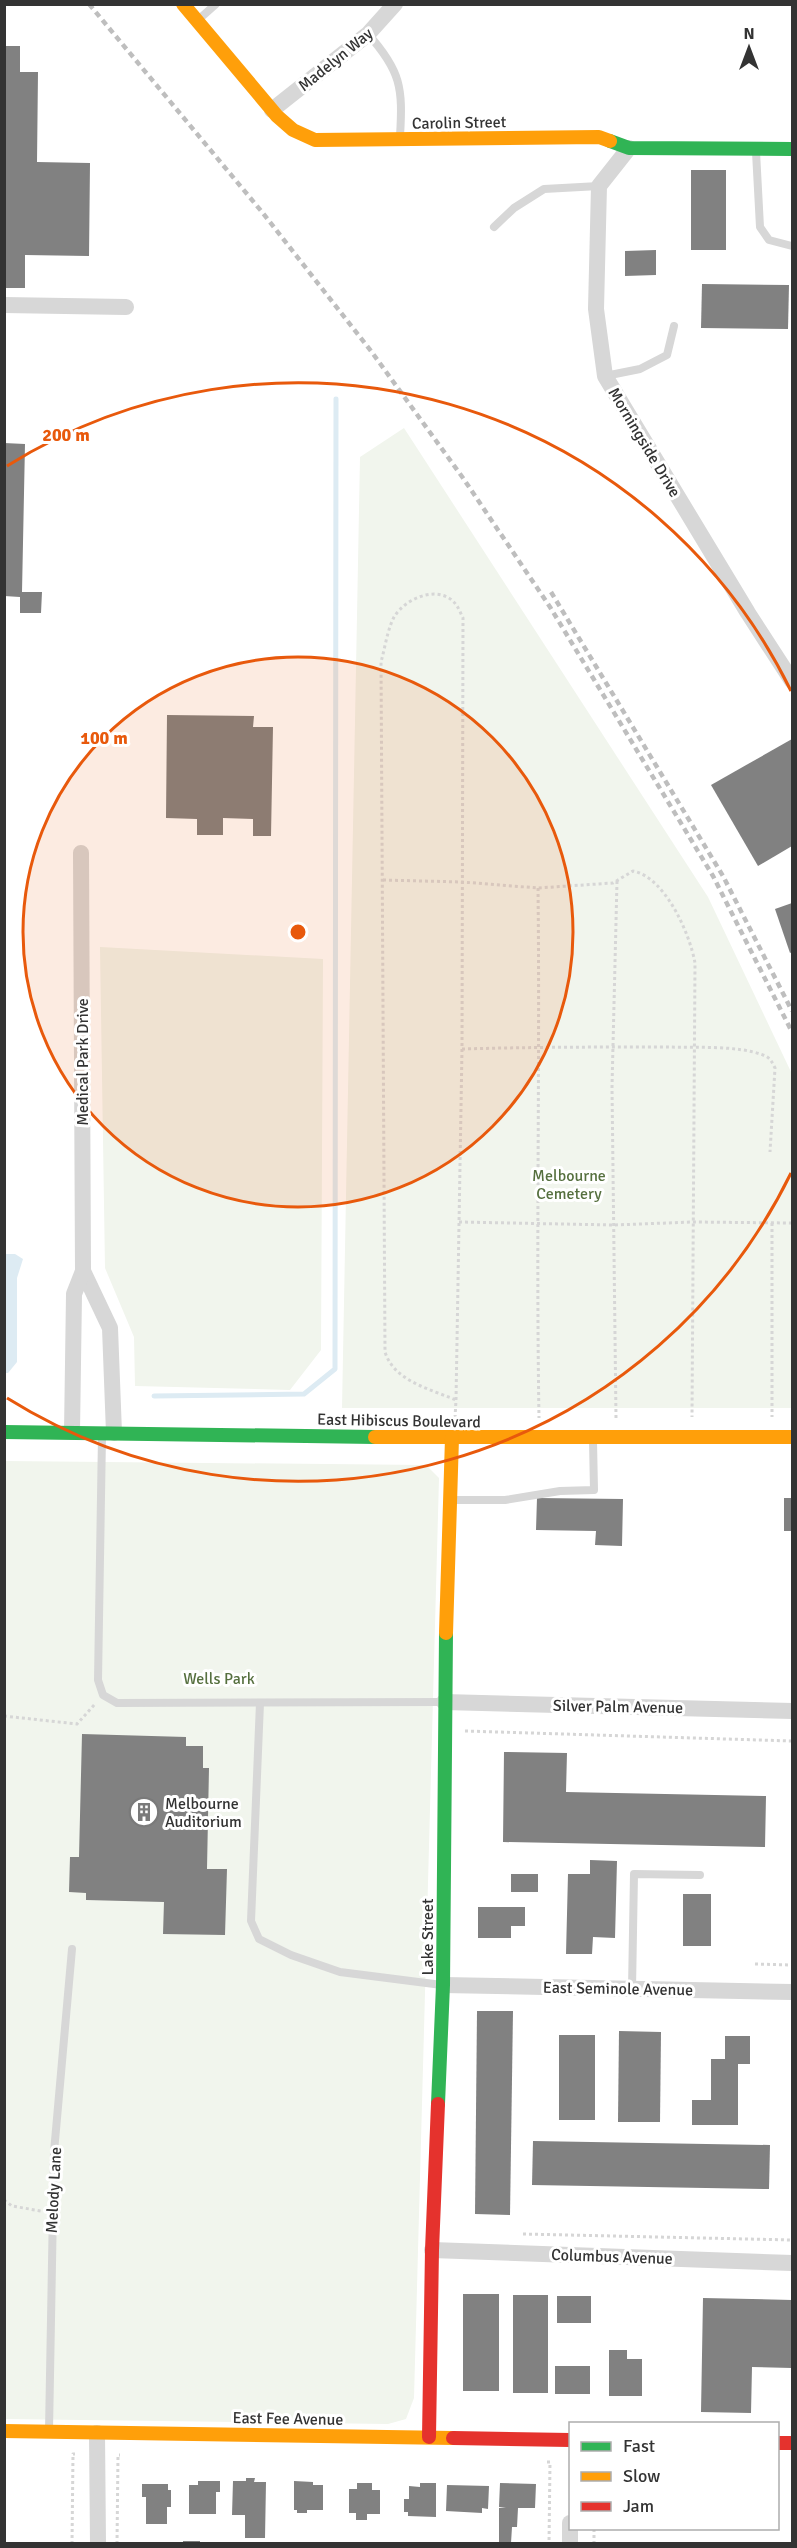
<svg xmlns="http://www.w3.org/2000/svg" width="797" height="2548" font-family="Signika,sans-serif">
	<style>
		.green { fill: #f1f5ed }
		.water { fill: #ddebf3 }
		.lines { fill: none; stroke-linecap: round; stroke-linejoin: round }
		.stream { stroke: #ddebf3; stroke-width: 5 }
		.building { fill: #818181 }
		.path { stroke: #d6d6d6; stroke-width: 3; stroke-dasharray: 3 3; stroke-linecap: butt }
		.lane { stroke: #d7d7d7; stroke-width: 8 }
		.street { stroke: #d7d7d7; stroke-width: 16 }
		.fast { stroke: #30b455; stroke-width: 14 }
		.slow { stroke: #ff9f0a; stroke-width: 14 }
		.jam { stroke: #e5322d; stroke-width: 14 }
		.rail { stroke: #bebebe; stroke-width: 4.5; stroke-dasharray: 6 4.5; stroke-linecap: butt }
		.ring { fill: none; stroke: #e8590c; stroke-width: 3 }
		.labels { text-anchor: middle; stroke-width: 6; stroke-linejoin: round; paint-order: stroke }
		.street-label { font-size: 16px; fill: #333; stroke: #fff }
		.park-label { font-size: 16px; fill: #56703f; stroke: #fff }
		.poi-label { font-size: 16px; fill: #333; stroke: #fff; text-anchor: start }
		.centre { fill: #e8590c; stroke: #fff; stroke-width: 3 }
		.ring-label { font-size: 18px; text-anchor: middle; font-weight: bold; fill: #e8590c; stroke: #fff; stroke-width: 6; stroke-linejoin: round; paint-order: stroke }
	</style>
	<rect width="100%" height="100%" fill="#fff"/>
	<g class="green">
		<polygon points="404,428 708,897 792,1074 792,1408 342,1408 360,457"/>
		<polygon points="100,947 323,959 321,1350 290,1390 135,1386 134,1337 105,1268"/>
		<polygon points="5,1461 426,1465 439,1478 414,2398 406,2419 388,2424 5,2419"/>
	</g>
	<polygon class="water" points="5,1254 15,1254 23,1259 17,1278 17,1362 8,1373 4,1373"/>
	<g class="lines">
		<polyline class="stream" points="154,1396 304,1394 335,1369 336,399"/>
	</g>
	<g class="building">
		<polygon points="4,46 20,46 20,72 38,72 37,162 90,163 89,256 25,255 25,288 4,288"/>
		<rect x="691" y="170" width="35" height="80"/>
		<polygon points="656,250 656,275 625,276 625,251"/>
		<polygon points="702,284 789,285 788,329 701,328"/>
		<polygon points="4,443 25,444 22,592 42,592 41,613 20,613 20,597 4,596"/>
		<polygon points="167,715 254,716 253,727 273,727 271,836 253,836 253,819 223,818 223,835 197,835 197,819 166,818"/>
		<polygon points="792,739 792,846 758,866 711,785"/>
		<polygon points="792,903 792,952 790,953 775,909"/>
		<polygon points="537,1498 623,1499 622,1546 595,1545 596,1531 536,1530"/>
		<rect x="784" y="1498" width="8" height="33"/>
		<polygon points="82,1734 186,1737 186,1746 203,1746 203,1768 209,1768 207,1869 227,1869 225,1935 163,1934 164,1902 86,1900 86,1893 69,1892 70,1857 79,1857"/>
		<polygon points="504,1752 567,1753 566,1792 766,1796 765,1847 503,1842"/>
		<polygon points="590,1860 617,1861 615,1938 593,1937 592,1954 566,1954 568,1874 590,1874"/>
		<rect x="511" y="1874" width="27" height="18"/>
		<rect x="683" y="1894" width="28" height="52"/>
		<polygon points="478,1907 525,1907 525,1926 511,1926 511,1938 478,1938"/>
		<polygon points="477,2011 513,2011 510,2215 475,2214"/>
		<polygon points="619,2031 661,2032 660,2122 618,2122"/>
		<rect x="559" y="2035" width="36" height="85"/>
		<polygon points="725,2036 750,2036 750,2064 738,2064 738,2125 692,2125 692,2100 711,2100 711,2059 725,2059"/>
		<polygon points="533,2141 770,2145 769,2189 532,2185"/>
		<rect x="463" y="2294" width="36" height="97"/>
		<rect x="513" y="2295" width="35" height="98"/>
		<rect x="557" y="2296" width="34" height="27"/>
		<polygon points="703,2298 792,2300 792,2368 752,2367 751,2413 701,2412"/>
		<polygon points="609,2350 627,2350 627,2359 642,2359 642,2396 609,2396"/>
		<rect x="555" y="2366" width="35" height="28"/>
		<polygon points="246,2478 255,2478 254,2482 266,2482 265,2538 245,2538 245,2515 232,2515 233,2481 246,2481"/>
		<polygon points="198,2481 220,2481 220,2492 216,2492 216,2514 189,2514 189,2485 198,2485"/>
		<polygon points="294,2481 313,2482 313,2485 323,2485 323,2510 307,2510 307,2513 297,2513 297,2510 294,2510"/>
		<polygon points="357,2483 372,2483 372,2490 380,2490 380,2514 367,2514 367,2520 356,2520 356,2513 349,2513 349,2489 357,2489"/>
		<polygon points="420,2483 436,2483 436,2517 408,2516 408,2512 404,2512 404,2499 409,2499 409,2486 420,2487"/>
		<polygon points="500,2483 536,2484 535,2508 518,2508 517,2527 512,2527 511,2543 499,2543 499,2508 506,2508 499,2507"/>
		<polygon points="142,2484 168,2484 168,2490 171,2490 171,2507 167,2507 167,2524 146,2524 146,2497 142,2497"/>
		<polygon points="447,2485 489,2486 488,2509 482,2508 482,2513 446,2511"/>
		<rect x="183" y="2541" width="17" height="3"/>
	</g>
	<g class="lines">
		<g class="path">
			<path d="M383,880L462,882L538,888L613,883L633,871C665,877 690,934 695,963L692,1417"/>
			<path d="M538,888C540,1064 536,1241 539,1418"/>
			<path d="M462,1049C531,1047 599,1047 668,1047C696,1048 737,1045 763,1055C770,1057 772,1062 775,1068L770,1152"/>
			<polyline points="459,1222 614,1225 693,1222 792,1223"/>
			<polyline points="772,1223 772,1417"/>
			<path d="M455,1418L456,1400L462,1049L463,618C461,614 459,609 457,606C442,583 406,597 394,617C387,631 385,648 381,662L385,1352C394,1381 430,1389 456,1400"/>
			<polyline points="616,1418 612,1087 617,881"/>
			<polyline points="4,1638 4,1696"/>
			<polyline points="4,1716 77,1724 95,1704"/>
			<polyline points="465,1731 792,1741"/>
			<polyline points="755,1964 792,1965"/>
			<polyline points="4,2200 12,2206 41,2211"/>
			<polyline points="523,2234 792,2240"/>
			<polyline points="547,2462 550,2462 549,2544"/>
			<polyline points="72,2544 73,2454 75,2454"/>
			<polyline points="117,2544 118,2455 120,2455"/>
			<polyline points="594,2544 594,2528"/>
		</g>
		<g class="lane">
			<polyline points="198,20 216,4"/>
			<path d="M368,34C401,71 403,88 400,136"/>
			<polyline points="756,152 760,227 769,240 792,246"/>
			<polyline points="494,227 514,208 544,189 599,186"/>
			<polyline points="605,376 640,369 667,355 674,326"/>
			<polyline points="102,1436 98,1680 103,1695 117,1703 443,1702"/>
			<polyline points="453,1500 505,1500 560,1491 594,1490 593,1441"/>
			<polyline points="260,1703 251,1921 259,1939 291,1955 340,1972 442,1985"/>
			<polyline points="632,1989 634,1874 700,1875"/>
			<polyline points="49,2431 54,2152 72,1949"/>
		</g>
		<g class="street">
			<polyline points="272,110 368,34 395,4"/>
			<polyline points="629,148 599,186 596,309 605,376 748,613 792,681"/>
			<polyline points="4,305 126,307"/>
			<polyline points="83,1271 110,1328 114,1433"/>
			<polyline points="72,1432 74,1294 83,1271 81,853"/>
			<polyline points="444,1702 792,1711"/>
			<polyline points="443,1985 792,1992"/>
			<polyline points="432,2250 792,2263"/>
			<polyline points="97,2433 98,2544"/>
			<polyline points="570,2544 570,2523"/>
		</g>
		<g class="fast">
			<polyline points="610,141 629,148 792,149"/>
			<polyline points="4,1432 375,1437"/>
			<polyline points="438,2104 443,1985 446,1633"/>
		</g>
		<g class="slow">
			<polyline points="183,4 277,116 293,130 315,140 599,137 610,141"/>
			<polyline points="375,1437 792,1437"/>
			<polyline points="446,1633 452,1438"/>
			<polyline points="4,2431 453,2438"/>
		</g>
		<g class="jam">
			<polyline points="429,2437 432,2250 438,2104"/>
			<polyline points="453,2438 570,2440"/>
			<polyline points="778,2443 792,2443"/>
		</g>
		<g class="rail">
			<polyline points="89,4 262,212 371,351 463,478 550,607 713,876 792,1032"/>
			<polyline points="551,592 723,876 792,1011"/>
		</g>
	</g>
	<circle cx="298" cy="932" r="275" fill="#e8590c" fill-opacity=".12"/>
	<g class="ring">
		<circle cx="298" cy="932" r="275"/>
		<path d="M791 1173A549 549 0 0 1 7 1398M7 466A549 549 0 0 1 791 691"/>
	</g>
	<defs>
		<g id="building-ring" transform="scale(1.5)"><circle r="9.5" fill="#fff" stroke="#7a7a7a" stroke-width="1.5"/><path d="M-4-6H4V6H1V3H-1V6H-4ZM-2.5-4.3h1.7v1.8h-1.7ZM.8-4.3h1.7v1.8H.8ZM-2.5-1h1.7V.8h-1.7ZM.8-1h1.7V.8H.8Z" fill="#7a7a7a"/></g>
	</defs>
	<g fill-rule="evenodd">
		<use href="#building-ring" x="144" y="1812"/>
	</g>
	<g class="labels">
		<g class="street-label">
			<text transform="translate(335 59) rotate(-39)" y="6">Madelyn Way</text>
			<text transform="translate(459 122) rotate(-1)" y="6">Carolin Street</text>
			<text transform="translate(645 442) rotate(59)" y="6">Morningside Drive</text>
			<text transform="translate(82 1062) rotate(-90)" y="6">Medical Park Drive</text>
			<text transform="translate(399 1420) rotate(1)" y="6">East Hibiscus Boulevard</text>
			<text transform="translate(618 1706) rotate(1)" y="6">Silver Palm Avenue</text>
			<text transform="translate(427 1937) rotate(-90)" y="6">Lake Street</text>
			<text transform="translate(618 1988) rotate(1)" y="6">East Seminole Avenue</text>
			<text transform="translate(53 2190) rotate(-87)" y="6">Melody Lane</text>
			<text transform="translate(612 2256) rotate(2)" y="6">Columbus Avenue</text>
			<text transform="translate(288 2418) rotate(1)" y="6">East Fee Avenue</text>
		</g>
		<g class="park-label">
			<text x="569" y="1181">Melbourne<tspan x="569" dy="18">Cemetery</tspan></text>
			<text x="219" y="1684">Wells Park</text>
		</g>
		<g class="poi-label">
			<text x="165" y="1809">Melbourne<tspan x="165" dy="18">Auditorium</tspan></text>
		</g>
	</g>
	<circle cx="298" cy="932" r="9" class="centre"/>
	<g class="ring-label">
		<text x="66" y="441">200 m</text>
		<text x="104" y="744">100 m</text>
	</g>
	<rect width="797" height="2548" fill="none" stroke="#333333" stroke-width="12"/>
	<rect x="569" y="2422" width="210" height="108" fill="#ffffff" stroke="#adadad" stroke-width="1.5"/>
	<rect x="581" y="2442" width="30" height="9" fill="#30b455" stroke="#adadad" stroke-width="1.5"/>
	<text x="623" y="2452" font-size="18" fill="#333333">Fast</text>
	<rect x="581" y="2472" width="30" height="9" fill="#ff9f0a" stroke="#adadad" stroke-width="1.5"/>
	<text x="623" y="2482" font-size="18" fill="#333333">Slow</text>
	<rect x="581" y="2502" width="30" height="9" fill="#e5322d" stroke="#adadad" stroke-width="1.5"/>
	<text x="623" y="2512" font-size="18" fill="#333333">Jam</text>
	<g transform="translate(749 48)" stroke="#ffffff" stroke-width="4.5" paint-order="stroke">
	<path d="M0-4.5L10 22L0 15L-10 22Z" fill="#333333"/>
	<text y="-9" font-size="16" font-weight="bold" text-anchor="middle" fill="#333333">N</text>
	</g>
</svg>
